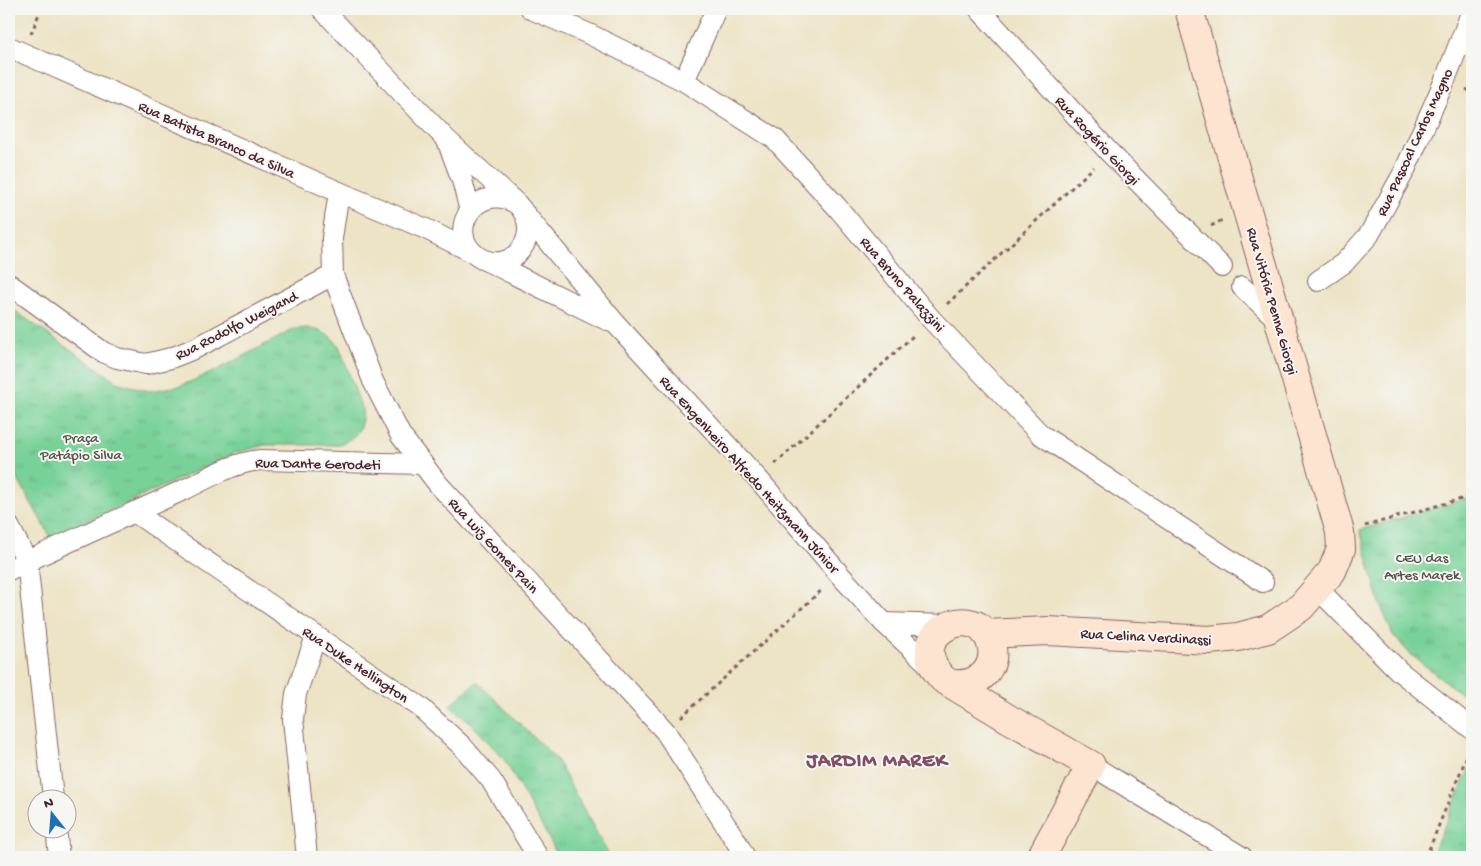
<svg xmlns="http://www.w3.org/2000/svg" width="1481" height="866" font-family="'Gochi Hand',sans-serif">
	<style>
		.grass { fill: url(#grass-tufts); stroke: #617861 }
		.lines { fill: none; stroke-linecap: round; stroke-linejoin: round }
		.street-casing { stroke: #836461; stroke-width: 22 }
		.secondary-casing { stroke: #836461; stroke-width: 30 }
		.path { stroke: #836461; stroke-width: 3; stroke-dasharray: 4 4; stroke-linecap: butt }
		.street { stroke: #fff; stroke-width: 20 }
		.secondary { stroke: #fde4d1; stroke-width: 28 }
		.labels { text-anchor: middle; stroke-width: 4; stroke-linejoin: round; paint-order: stroke }
		.street-label { font-size: 15px; fill: #4a1f2b; stroke: #f6f6f2 }
		.park-label { font-size: 15px; fill: #58544b; stroke: #f6f6f2 }
		.district-label { font-size: 20px; font-weight: bold; letter-spacing: 1px; fill: #824e65; stroke: #f6f6f2 }
	</style>
	<defs>
		<pattern id="grass-tufts" width="24" height="20" patternUnits="userSpaceOnUse" patternTransform="scale(1.25)"><rect width="24" height="20" fill="#78d197"/><path d="M3 7l-1-3M5 7V3M7 7l1-3M15 17l-1-3M17 17v-4M19 17l1-3" fill="none" stroke="#69b382"/></pattern>
	</defs>
	<rect width="100%" height="100%" fill="#f6f6f2"/>
	<filter id="ink" filterUnits="userSpaceOnUse"><feTurbulence type="fractalNoise" baseFrequency=".02" numOctaves="2"/><feDisplacementMap in="SourceGraphic" scale="10" xChannelSelector="R" yChannelSelector="G"/><feConvolveMatrix kernelMatrix="1 2 1 2 8 2 1 2 1" color-interpolation-filters="sRGB"/></filter>
	<filter id="wash" filterUnits="userSpaceOnUse"><feTurbulence type="fractalNoise" baseFrequency=".0096" numOctaves="4" result="noise"/><feDisplacementMap in="SourceGraphic" scale="20" xChannelSelector="R" yChannelSelector="G"/><feGaussianBlur stdDeviation="1.12" result="paint"/><feColorMatrix in="noise" values="0 0 0 0 0 0 0 0 0 0 0 0 0 0 0 0 0 1.4 0 .05"/><feComposite in="paint" operator="in"/></filter>
	<g filter="url(#wash)">
		<rect width="100%" height="100%" fill="#ede3c5"/>
		<g class="grass">
			<path d="M9,307L119,383L149,391L180,386L211,373L295,329L307,328L320,331L331,337L339,346L362,409C364,429 354,441 335,445H265L235,453L51,538L9,464Z"/>
			<polygon points="1472,497 1472,702 1410,654 1393,635 1380,604 1360,530"/>
			<polygon points="477,682 556,759 610,857 556,857 553,846 504,759 468,720 449,706"/>
			<polygon points="1472,762 1472,857 1431,857"/>
		</g>
	</g>
	<g filter="url(#ink)">
		<g class="lines">
			<g class="street-casing">
				<g id="street">
					<path d="M322,9L446,139L517,204C547,234 510,279 477,256C443,232 478,179 517,204"/>
					<polyline points="531,9 589,34 684,81 775,139 837,207 931,319 1040,434 1263,582"/>
					<polyline points="979,9 1109,152 1222,267"/>
					<polyline points="9,47 339,192 426,229 472,252"/>
					<polyline points="684,81 716,9"/>
					<polyline points="448,143 462,180 470,211"/>
					<polyline points="339,192 332,238 333,275 373,381 401,436 438,484 665,731 736,841 745,857"/>
					<polyline points="525,214 616,324 759,480 840,575 884,623 937,672"/>
					<polyline points="487,261 607,320"/>
					<polyline points="1318,281 1344,263 1369,235 1404,172 1445,80 1472,11"/>
					<polyline points="9,284 103,352 117,358 146,364 171,358 196,348 333,275"/>
					<polyline points="1242,287 1279,321"/>
					<polyline points="134,512 420,707 463,747 491,780 538,857"/>
					<polyline points="9,526 27,561 53,798"/>
					<path d="M9,570C65,543 122,518 179,492C206,480 230,463 260,460L423,464"/>
					<polyline points="1318,589 1399,671 1472,729"/>
					<polyline points="884,623 948,625"/>
					<polyline points="1091,765 1242,857"/>
					<polyline points="56,828 59,857"/>
					<polyline points="307,857 293,719 296,694 316,636"/>
				</g>
			</g>
			<g class="secondary-casing">
				<g id="secondary">
					<polyline points="986,634 1048,631 1209,640 1238,637 1268,629 1301,607 1332,571 1341,549 1340,532 1189,9"/>
					<path d="M951,684C964,685 977,683 986,672C992,664 994,654 991,644C979,598 899,633 943,679L1009,719L1091,765L1041,857"/>
				</g>
			</g>
			<g class="path">
				<polyline points="31,34 41,9"/>
				<polyline points="1466,89 1472,92"/>
				<polyline points="1211,226 1223,220"/>
				<polyline points="947,304 1094,167"/>
				<polyline points="775,464 915,334"/>
				<polyline points="1365,526 1472,496"/>
				<polyline points="681,717 823,589"/>
				<polyline points="1426,857 1469,751"/>
			</g>
			<use href="#street" class="street"/>
			<use href="#secondary" class="secondary"/>
		</g>
	</g>
	<g class="labels">
		<g class="street-label">
			<text transform="translate(217 139) rotate(24)" y="5">Rua Batista Branco da Silva</text>
			<text transform="translate(1098 140) rotate(47)" y="5">Rua Rogério Giorgi</text>
			<text transform="translate(1414 142) rotate(-65)" y="5">Rua Pascoal Carlos Magno</text>
			<text transform="translate(903 284) rotate(49)" y="5">Rua Bruno Palazzini</text>
			<text transform="translate(1273 301) rotate(74)" y="5">Rua Vitória Penna Giorgi</text>
			<text transform="translate(236 325) rotate(-27)" y="5">Rua Rodolfo Weigand</text>
			<text transform="translate(318 463) rotate(1)" y="5">Rua Dante Gerodeti</text>
			<text transform="translate(750 474) rotate(48)" y="5">Rua Engenheiro Alfredo Heitzmann Júnior</text>
			<text transform="translate(494 545) rotate(47)" y="5">Rua Luiz Gomes Pain</text>
			<text transform="translate(1146 636) rotate(3)" y="5">Rua Celina Verdinassi</text>
			<text transform="translate(356 664) rotate(34)" y="5">Rua Duke Hellington</text>
		</g>
		<g class="park-label">
			<text x="81" y="442">Praça<tspan x="81" dy="17">Patápio Silva</tspan></text>
			<text x="1422" y="562">CEU das<tspan x="1422" dy="17">Artes Marek</tspan></text>
		</g>
		<g class="district-label">
			<text x="877" y="766">JARDIM MAREK</text>
		</g>
	</g>
	<rect width="1481" height="866" fill="none" stroke="#f6f6f2" stroke-width="30"/>
	<g transform="translate(52 814) rotate(343)"><circle r="24" fill="#f6f6f2" stroke="#b1a0a2"/>
	<path d="M0-4L9 19L0 12L-9 19Z" fill="#1f6fb2"/>
	<text y="-8" font-size="14" font-weight="bold" text-anchor="middle" fill="#4a1f2b">N</text>
	</g>
</svg>
